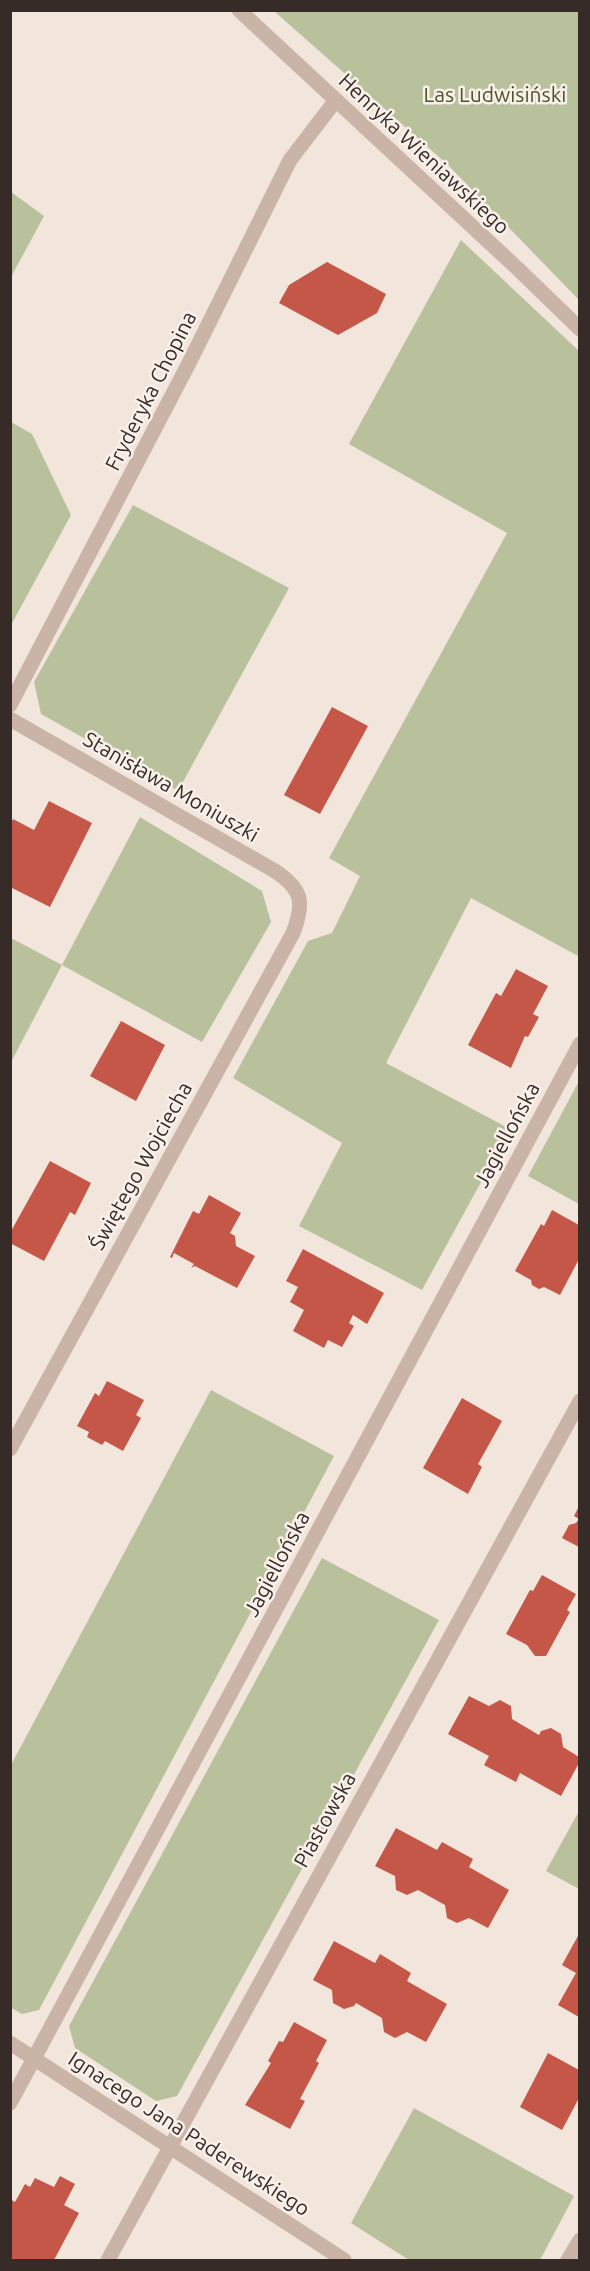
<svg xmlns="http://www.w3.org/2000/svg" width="590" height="2271" font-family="Ubuntu,sans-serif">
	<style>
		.green { fill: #b9c19c }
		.building { fill: #c55748 }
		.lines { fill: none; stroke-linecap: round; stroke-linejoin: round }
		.minor { stroke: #cab4a8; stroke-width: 15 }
		.labels { text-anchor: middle; stroke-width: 5; stroke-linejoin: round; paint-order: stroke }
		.park-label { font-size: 21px; fill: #4b552c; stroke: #f9f0e9 }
		.street-label { font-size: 21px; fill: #372b28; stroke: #f9f0e9 }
	</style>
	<rect width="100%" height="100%" fill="#f2e5dc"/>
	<g class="green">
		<polygon points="274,11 579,11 579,300 448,165"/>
		<polygon points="11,192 44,216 11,277"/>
		<polygon points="461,240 579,351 580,957 471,898 386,1063 510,1129 422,1290 299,1226 342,1143 233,1078 308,941 332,933 360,876 329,858 507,533 349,444"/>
		<polygon points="11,422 32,434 71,515 11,625"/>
		<polygon points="133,505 289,588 178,791 41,714 34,682"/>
		<polygon points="140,817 262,891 271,922 202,1042 62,965 11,1062 11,938 62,965"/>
		<polygon points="579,1081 579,1204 528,1176"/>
		<polygon points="211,1390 334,1456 39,2010 22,2014 10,2007 11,1765"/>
		<polygon points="322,1558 439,1620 177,2096 156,2101 75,2048 69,2026"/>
		<polygon points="579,1811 579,1889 546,1871"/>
		<polygon points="414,2108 574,2196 540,2260 409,2260 351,2223"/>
	</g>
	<g class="building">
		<polygon points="327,262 386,294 377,313 338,335 279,303 289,285"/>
		<polygon points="332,707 368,726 320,814 284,795"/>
		<polygon points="49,801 92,823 50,907 10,887 10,825 13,819 34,830"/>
		<polygon points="516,969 548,986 533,1014 539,1017 528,1037 525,1036 511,1068 468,1045 496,993 501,996"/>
		<polygon points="121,1021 165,1045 136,1101 90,1076"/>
		<polygon points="50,1161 91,1183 75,1215 70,1212 44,1261 10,1243 10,1233"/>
		<polygon points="209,1195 241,1213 230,1233 235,1236 236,1246 255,1256 237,1288 195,1266 191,1268 194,1264 174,1253 172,1258 170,1257 193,1211 199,1214"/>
		<polygon points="552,1210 579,1225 579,1259 560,1295 544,1287 539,1289 532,1285 531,1280 515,1271 541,1224 544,1226"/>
		<polygon points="303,1249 384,1293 367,1324 353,1315 349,1323 354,1326 342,1347 328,1340 324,1348 293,1331 304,1310 290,1302 298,1287 286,1281"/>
		<polygon points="107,1381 144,1400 136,1415 141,1418 123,1451 105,1441 102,1445 87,1437 89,1432 77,1426 95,1393 99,1396"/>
		<polygon points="462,1398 502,1421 478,1464 482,1467 468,1494 423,1468"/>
		<polygon points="579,1506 579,1547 562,1538 569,1525 576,1523 579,1519 574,1516"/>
		<polygon points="542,1575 576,1594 567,1610 570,1612 546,1656 535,1656 527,1645 506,1634 530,1590 533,1591"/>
		<polygon points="469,1696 489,1706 500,1700 511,1706 512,1719 539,1735 541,1731 551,1728 561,1734 563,1747 579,1757 579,1763 561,1796 520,1773 516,1782 484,1765 489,1756 448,1734"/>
		<polygon points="396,1828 437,1850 442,1842 473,1859 469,1867 509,1890 488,1928 469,1918 457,1923 447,1918 445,1905 418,1890 407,1895 396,1890 395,1876 375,1866"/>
		<polygon points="579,1934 579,2017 558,2005 576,1973 562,1965"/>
		<polygon points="334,1941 375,1963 380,1954 411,1973 407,1981 447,2004 426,2042 407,2032 395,2038 384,2032 382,2018 356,2003 354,2006 344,2009 333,2003 332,1990 313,1980"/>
		<polygon points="294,2022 327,2040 316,2061 319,2063 300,2099 305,2101 290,2129 245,2105 271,2063 268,2061 279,2041 283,2042"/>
		<polygon points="548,2053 579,2070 579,2098 562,2130 520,2107"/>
		<polygon points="60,2176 75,2184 64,2205 79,2213 54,2260 10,2260 10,2199 15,2202 25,2184 30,2187 35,2178 54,2187"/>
	</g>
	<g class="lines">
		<g class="minor">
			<polyline points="239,10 518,269 580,329"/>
			<polyline points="10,705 188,365 290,160 336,100"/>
			<path d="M10,719L275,871C302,889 305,902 293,933L10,1449"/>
			<polyline points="10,2043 344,2260"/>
			<polyline points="10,2103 580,1044"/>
			<polyline points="108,2260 580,1401"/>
			<polyline points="568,2260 580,2240"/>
		</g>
	</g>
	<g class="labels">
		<g class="park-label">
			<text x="495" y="102">Las Ludwisiński</text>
		</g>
		<g class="street-label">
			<text transform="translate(424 154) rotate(43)" y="7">Henryka Wieniawskiego</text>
			<text transform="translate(151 391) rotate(-63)" y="7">Fryderyka Chopina</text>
			<text transform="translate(171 787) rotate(30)" y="7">Stanisława Moniuszki</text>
			<text transform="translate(507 1135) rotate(-62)" y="7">Jagiellońska</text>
			<text transform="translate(141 1166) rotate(-61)" y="7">Świętego Wojciecha</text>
			<text transform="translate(277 1564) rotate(-62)" y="7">Jagiellońska</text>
			<text transform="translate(325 1820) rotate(-61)" y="7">Piastowska</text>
			<text transform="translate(189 2134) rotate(33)" y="7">Ignacego Jana Paderewskiego</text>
		</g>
	</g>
	<rect width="590" height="2271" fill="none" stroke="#372b28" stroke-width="24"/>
</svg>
